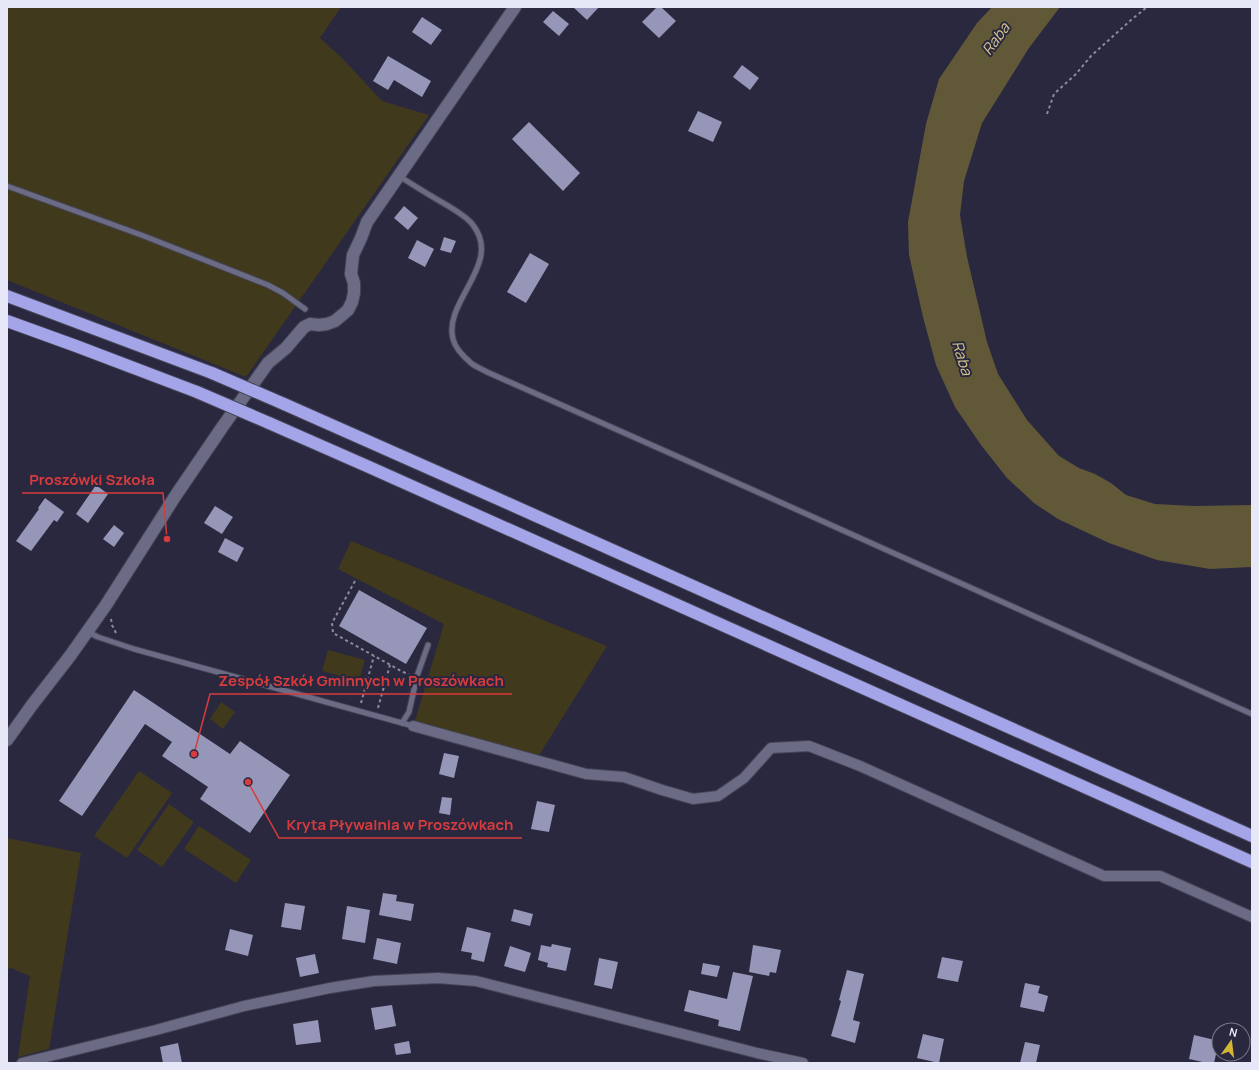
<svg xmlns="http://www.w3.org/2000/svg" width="1259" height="1070" font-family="Manrope,sans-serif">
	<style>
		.green { fill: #40391b }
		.water { fill: #615838 }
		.building { fill: #9697b8 }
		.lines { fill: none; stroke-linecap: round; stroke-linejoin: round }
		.lane-casing { stroke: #454557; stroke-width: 7 }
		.street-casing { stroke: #454557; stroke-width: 12 }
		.secondary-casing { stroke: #454557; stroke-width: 14 }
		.highway-casing { stroke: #454557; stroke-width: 14 }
		.path { stroke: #8b8b9d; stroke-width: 2; stroke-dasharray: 3 3; stroke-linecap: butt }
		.lane { stroke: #6b6b85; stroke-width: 5 }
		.street { stroke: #6b6b85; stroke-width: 10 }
		.secondary { stroke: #6b6b85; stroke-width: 12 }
		.highway { stroke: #a4a4e9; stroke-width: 12 }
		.highway-bridge-casing { stroke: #454557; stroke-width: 14; stroke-linecap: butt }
		.highway-bridge { stroke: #a4a4e9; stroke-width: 12 }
		.labels { text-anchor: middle; stroke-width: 4; stroke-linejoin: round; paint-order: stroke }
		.water-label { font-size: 15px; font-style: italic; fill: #d8c98e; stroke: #29283f }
		.leader { fill: none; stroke: #d83b3d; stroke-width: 1.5 }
		.callout-dot { fill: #d83b3d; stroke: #29283f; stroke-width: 1.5 }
		.callout-label { font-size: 15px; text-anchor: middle; font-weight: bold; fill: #d83b3d; stroke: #29283f; stroke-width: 4; stroke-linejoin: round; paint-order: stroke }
	</style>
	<rect width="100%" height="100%" fill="#29283f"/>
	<g class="green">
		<polygon points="7,7 341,7 320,38 343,59 382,101 429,115 246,377 7,280"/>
		<polygon points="351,541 607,646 538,757 414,724 444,624 338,569"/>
		<polygon points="328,650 365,660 359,681 322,671"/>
		<polygon points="221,702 235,712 223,729 210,719"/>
		<polygon points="139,771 172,793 127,858 94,836"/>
		<polygon points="169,804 194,822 162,867 137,850"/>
		<polygon points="199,826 251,860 236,883 184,849"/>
		<polygon points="7,838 81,853 49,1049 18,1057 30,976 11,968 7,969"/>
	</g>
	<polygon class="water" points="992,7 1060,7 1029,48 982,123 964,181 960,215 967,257 987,342 998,374 1027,420 1059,456 1079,468 1095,474 1111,483 1126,495 1155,504 1195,506 1252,505 1252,567 1210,569 1157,560 1109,543 1058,519 1034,503 1007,478 981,445 955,407 936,365 923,317 909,255 908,222 926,124 939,79 977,23"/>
	<g class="building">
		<polygon points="573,7 599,7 587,20"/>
		<polygon points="657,7 661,7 676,21 659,38 642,22"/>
		<polygon points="553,11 569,24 559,36 543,22"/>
		<polygon points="422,17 442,30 431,45 412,32"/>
		<polygon points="388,56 431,81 422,97 394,80 388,90 373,81"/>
		<polygon points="742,65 759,78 750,90 733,77"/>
		<polygon points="698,111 722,122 713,142 688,131"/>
		<polygon points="529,122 580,173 563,191 512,139"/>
		<polygon points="404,206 418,218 408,230 394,218"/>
		<polygon points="444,237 456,241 451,253 440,250"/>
		<polygon points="417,240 434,249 425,267 408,258"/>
		<polygon points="530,253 549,264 526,303 507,292"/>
		<polygon points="96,485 108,494 88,523 76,514"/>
		<polygon points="45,498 64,512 57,522 54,520 31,551 16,541 39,509 38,508"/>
		<polygon points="215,506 233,517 222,534 204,523"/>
		<polygon points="114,525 124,533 114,547 103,539"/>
		<polygon points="225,538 244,548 237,562 218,552"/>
		<polygon points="359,590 427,628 406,664 339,626"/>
		<polygon points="134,690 230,754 240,741 290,775 250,833 200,799 208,787 162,756 172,742 145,724 82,816 59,801"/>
		<polygon points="444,753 459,756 454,778 439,774"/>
		<polygon points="442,797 452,798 450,815 439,813"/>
		<polygon points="537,801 555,805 549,832 531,829"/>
		<polygon points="383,893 397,895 396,901 414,904 411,921 379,915"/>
		<polygon points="285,903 305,906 301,930 281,927"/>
		<polygon points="347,906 370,910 365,943 342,939"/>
		<polygon points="514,909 533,914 530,926 511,921"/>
		<polygon points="467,927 491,933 484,962 471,959 472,953 461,951"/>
		<polygon points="230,929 253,935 248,956 225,950"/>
		<polygon points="377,938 401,943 397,964 373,959"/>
		<polygon points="552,944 571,948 566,971 547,967 548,963 538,960 541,945 551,947"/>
		<polygon points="753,945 781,950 776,973 770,972 769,976 749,972"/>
		<polygon points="510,946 531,953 525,972 504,966"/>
		<polygon points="315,954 319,973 300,977 296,958"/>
		<polygon points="942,957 963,961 958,982 937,978"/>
		<polygon points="599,958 618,962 612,989 594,985"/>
		<polygon points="703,963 720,966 717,977 701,974"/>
		<polygon points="847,970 864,974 853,1020 860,1022 855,1043 831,1036 841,1001 839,1000"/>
		<polygon points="733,972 753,976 740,1031 718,1026 719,1020 684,1011 689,990 727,999"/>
		<polygon points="1025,983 1040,986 1038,993 1048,996 1044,1012 1020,1007"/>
		<polygon points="392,1005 396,1026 375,1030 371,1008"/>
		<polygon points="318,1020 321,1042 296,1045 293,1024"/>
		<polygon points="923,1034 944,1039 939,1063 917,1058"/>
		<polygon points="1194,1035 1219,1041 1214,1063 1207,1063 1189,1059"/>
		<polygon points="409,1041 411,1053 396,1055 394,1044"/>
		<polygon points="1025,1042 1040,1045 1036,1063 1020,1063"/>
		<polygon points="178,1043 182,1063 163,1063 160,1047"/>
	</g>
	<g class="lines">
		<g class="lane-casing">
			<g id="lane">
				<path d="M399,176C410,183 421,190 433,197C444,204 465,214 473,225C503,264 443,301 453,339C455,348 464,357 471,363C476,367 482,369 487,372L753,490L1252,714"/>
				<polyline points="7,186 144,236 268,285 283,293 305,309"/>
				<polyline points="88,632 98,637 134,649 413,726"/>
				<polyline points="402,723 409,712 417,676 428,645"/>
			</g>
		</g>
		<g class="street-casing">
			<g id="street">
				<polyline points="413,726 586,774 624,777 662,790 693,799 718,796 744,778 771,748 809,746 860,766 1104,876 1160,876 1252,917"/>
				<polyline points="22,1063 156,1030 244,1006 330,988 374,981 438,978 476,981 757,1053 803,1063"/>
			</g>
		</g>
		<g class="secondary-casing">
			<polyline id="secondary" points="7,740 32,705 70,656 106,605 176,495 223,426 268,363 286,348 304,327 310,324 319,325 327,324 335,321 341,316 348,310 352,302 354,293 354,283 351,274 353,255 361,238 367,222 515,7"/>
		</g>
		<g class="highway-casing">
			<g id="highway">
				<polyline points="7,296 212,373"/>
				<polyline points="7,321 76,346 197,392"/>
				<polyline points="284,404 496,498 1252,836"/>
				<polyline points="269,423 369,467 1252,862"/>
			</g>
		</g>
		<g class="path">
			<polyline points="1047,114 1054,94 1076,74 1091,56 1110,39 1131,20 1147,7"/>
			<polyline points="355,581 332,623 333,633 403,672 409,674"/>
			<polyline points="111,619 112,625 116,633"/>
			<polyline points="361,703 374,656"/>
			<polyline points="378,708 390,665"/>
		</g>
		<use href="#lane" class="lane"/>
		<use href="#street" class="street"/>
		<use href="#secondary" class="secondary"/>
		<use href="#highway" class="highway"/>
		<g class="highway-bridge-casing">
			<g id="highway-bridge">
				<polyline points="212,373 284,404"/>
				<polyline points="197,392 269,423"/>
			</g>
		</g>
		<use href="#highway-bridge" class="highway-bridge"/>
	</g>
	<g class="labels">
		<g class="water-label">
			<text transform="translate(996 39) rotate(-54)" y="5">Raba</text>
			<text transform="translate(962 358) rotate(73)" y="5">Raba</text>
		</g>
	</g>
	<path class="leader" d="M167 539L163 493H22M194 754L210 694H512M248 782L279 838H522"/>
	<g class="callout-dot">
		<circle cx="167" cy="539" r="4"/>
		<circle cx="194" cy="754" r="4"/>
		<circle cx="248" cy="782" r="4"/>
	</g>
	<g class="callout-label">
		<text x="92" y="485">Proszówki Szkoła</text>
		<text x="361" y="686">Zespół Szkół Gminnych w Proszówkach</text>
		<text x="400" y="830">Kryta Pływalnia w Proszówkach</text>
	</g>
	<rect width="1259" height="1070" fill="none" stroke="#e7e8f7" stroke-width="16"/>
	<g transform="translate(1231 1042) rotate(14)"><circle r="19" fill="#29283f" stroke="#757589"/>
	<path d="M0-3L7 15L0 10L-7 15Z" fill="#d4b635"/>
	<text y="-6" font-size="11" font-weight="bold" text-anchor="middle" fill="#e7e8f7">N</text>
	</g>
</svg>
